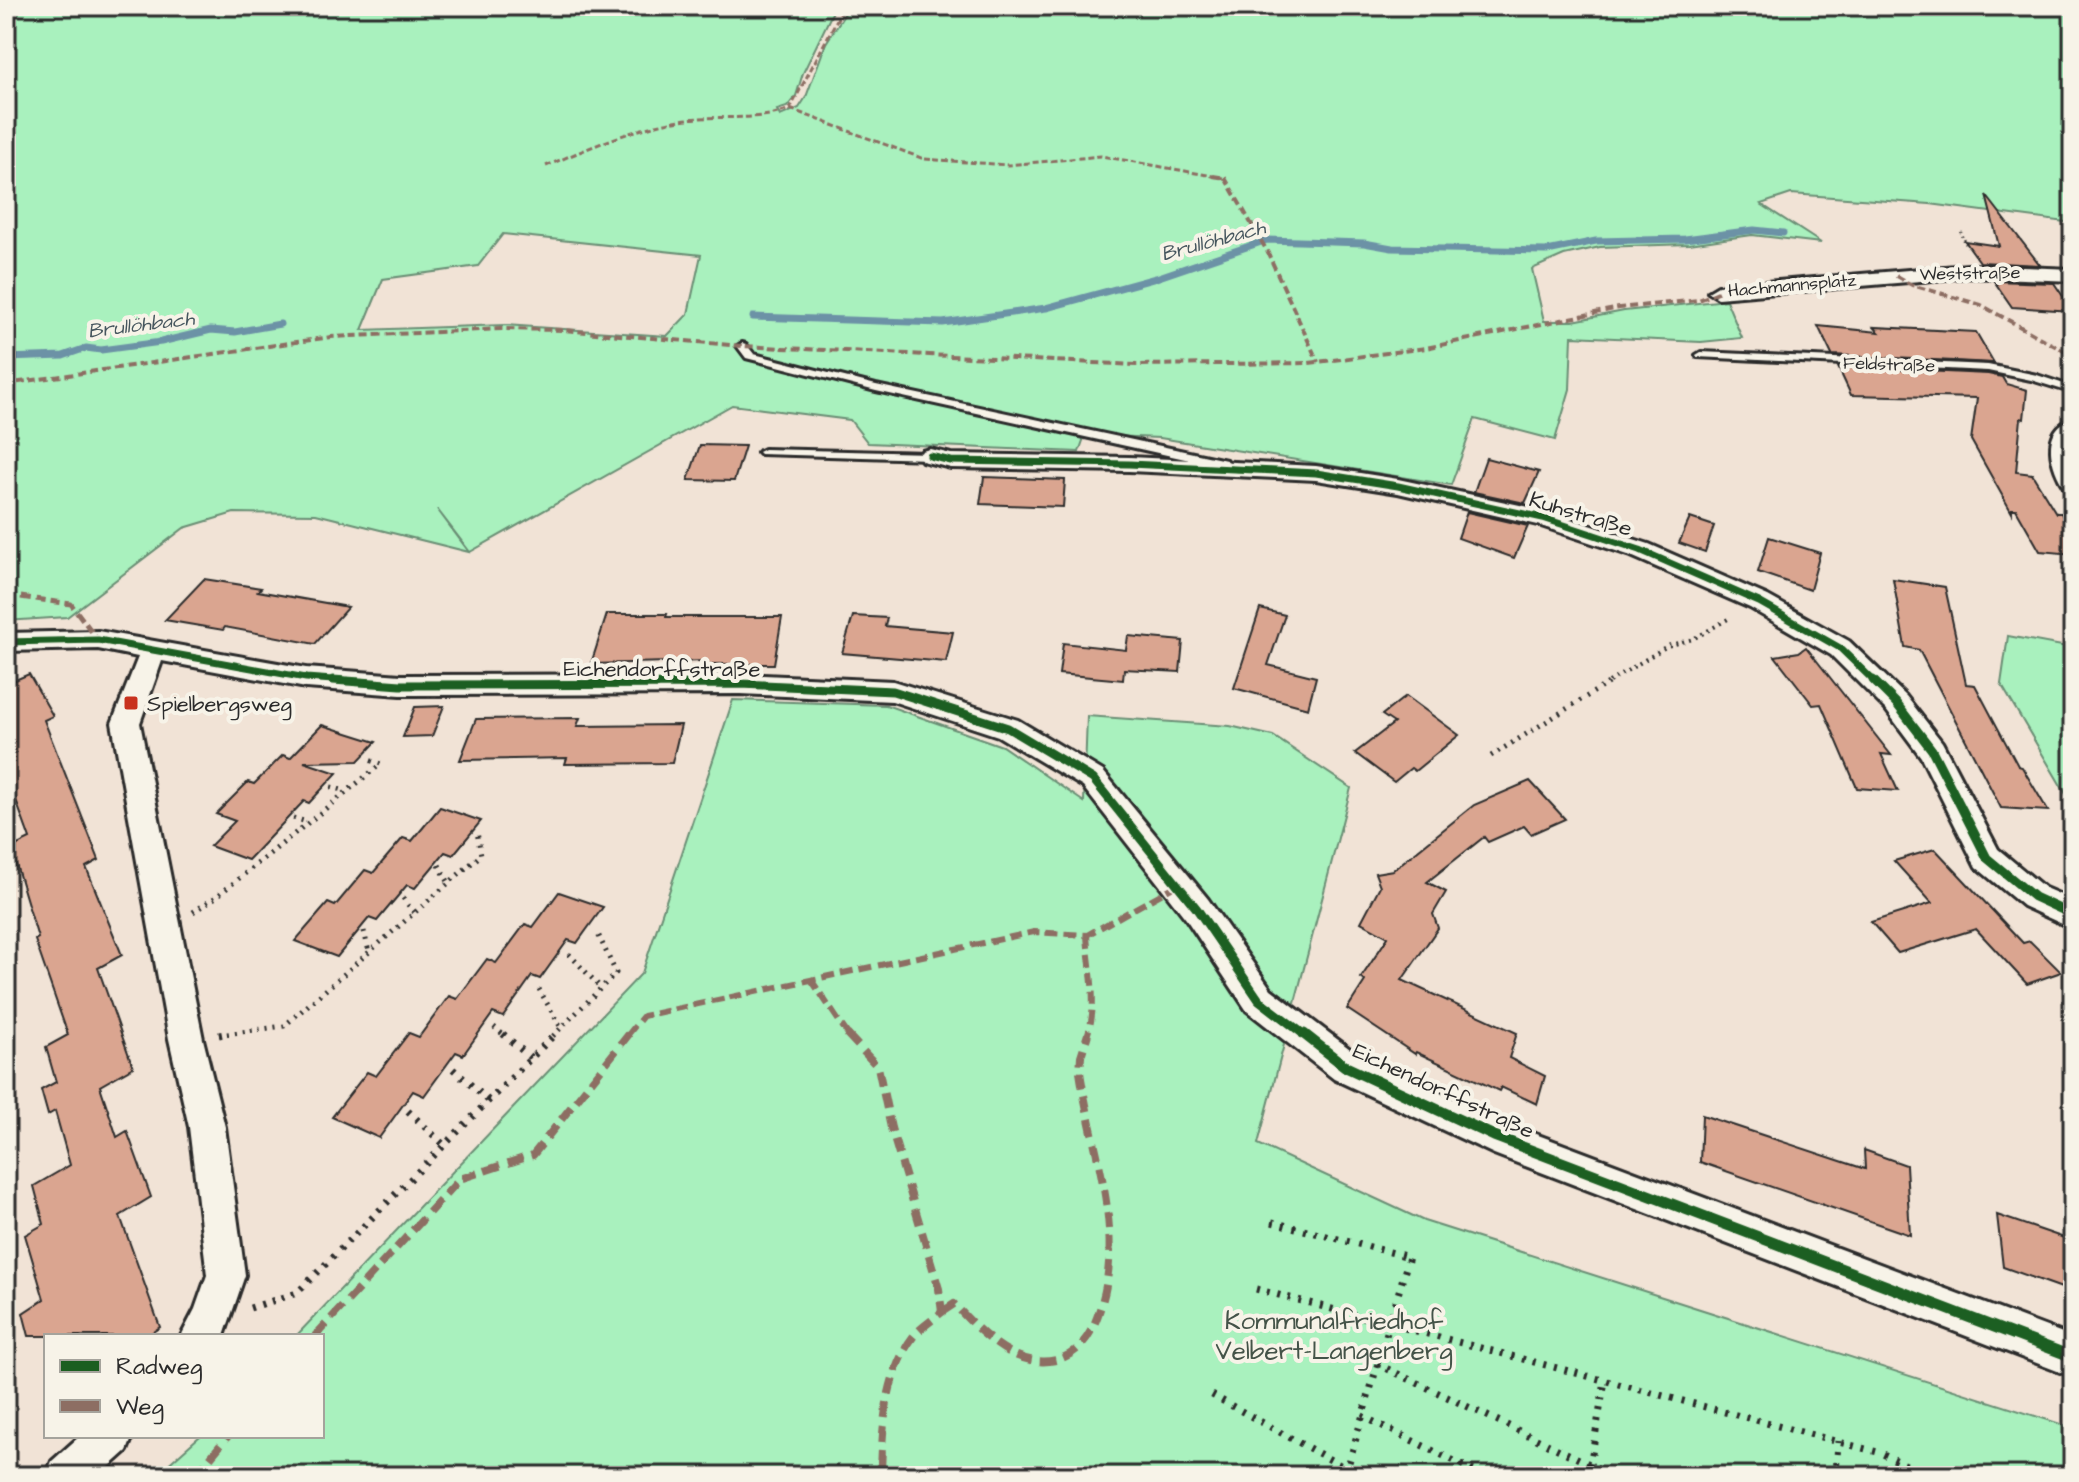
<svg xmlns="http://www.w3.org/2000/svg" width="2079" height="1482" font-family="'Architects Daughter',sans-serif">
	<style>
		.green { fill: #a9f1be; stroke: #6a8e74; stroke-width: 2; fill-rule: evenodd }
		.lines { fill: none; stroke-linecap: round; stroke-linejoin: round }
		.stream { stroke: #6c92a6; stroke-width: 7 }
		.building { fill: #daa590; stroke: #2b2b2b; stroke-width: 2 }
		.lane-casing { stroke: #2b2b2b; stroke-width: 6 }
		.street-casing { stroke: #2b2b2b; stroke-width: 6 }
		.path-far3 { stroke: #2b2b2b; stroke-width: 3; stroke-dasharray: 1 3; stroke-linecap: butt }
		.path-far2 { stroke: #2b2b2b; stroke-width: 4; stroke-dasharray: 2 5; stroke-linecap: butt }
		.path-far1 { stroke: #2b2b2b; stroke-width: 5; stroke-dasharray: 2 6; stroke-linecap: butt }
		.path { stroke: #2b2b2b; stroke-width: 7; stroke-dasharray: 3 8; stroke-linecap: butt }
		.lane { fill: #f7f3e8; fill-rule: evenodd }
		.street { fill: #f7f3e8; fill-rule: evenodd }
		.quiet-far4 { stroke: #8d6e63; stroke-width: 3; stroke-dasharray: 6 3; stroke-linecap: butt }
		.quiet-far3 { stroke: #8d6e63; stroke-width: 4; stroke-dasharray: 8 4; stroke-linecap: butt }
		.quiet-far2 { stroke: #8d6e63; stroke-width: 5; stroke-dasharray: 10 5; stroke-linecap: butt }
		.quiet-far1 { stroke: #8d6e63; stroke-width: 6; stroke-dasharray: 13 6; stroke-linecap: butt }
		.quiet { stroke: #8d6e63; stroke-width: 8; stroke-dasharray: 16 8; stroke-linecap: butt }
		.cycleway-far2-casing { stroke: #f7f3e8; stroke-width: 11 }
		.cycleway-far1-casing { stroke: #f7f3e8; stroke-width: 14 }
		.cycleway-casing { stroke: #f7f3e8; stroke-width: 16 }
		.cycleway-far2 { stroke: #1b5e20; stroke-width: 7 }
		.cycleway-far1 { stroke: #1b5e20; stroke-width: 9 }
		.cycleway { stroke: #1b5e20; stroke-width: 11 }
		.poi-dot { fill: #c8321e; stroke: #f7f3e8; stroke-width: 3 }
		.labels { text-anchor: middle; stroke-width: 8; stroke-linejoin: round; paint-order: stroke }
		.far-street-label { font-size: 18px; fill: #2b2b2b; stroke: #f7f3e8 }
		.far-water-label { font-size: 20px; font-style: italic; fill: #46565e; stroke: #f7f3e8 }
		.street-label { font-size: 22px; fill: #2b2b2b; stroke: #f7f3e8 }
		.poi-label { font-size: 22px; fill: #2b2b2b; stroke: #f7f3e8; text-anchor: start }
		.near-park-label { font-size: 26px; fill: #445348; stroke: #f7f3e8 }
	</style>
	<rect width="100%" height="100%" fill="#f1e3d6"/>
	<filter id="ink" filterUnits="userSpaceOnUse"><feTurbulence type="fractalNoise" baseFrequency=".0125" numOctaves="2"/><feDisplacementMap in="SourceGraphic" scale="16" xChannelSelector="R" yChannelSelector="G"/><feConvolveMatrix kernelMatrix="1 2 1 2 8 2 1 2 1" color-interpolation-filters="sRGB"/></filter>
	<g filter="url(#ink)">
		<g class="green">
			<path d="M6,6H2073V223L1930,204L1791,194L1761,204L1821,243L1752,235L1689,244L1600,247L1564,255L1532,269L1544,321H1573L1624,311L1726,300L1742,338L1701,342L1572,336L1570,389L1555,440L1475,419L1451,485L1160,438L1085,435L1079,452L868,443L850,420L732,405L470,552L437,509L469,552L316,514L234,513L184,528L67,617L6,621ZM835,7H849L826,43L806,97L799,108L780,116L777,110L787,107L796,96L803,73ZM503,234L701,255L688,314L667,336L505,325L362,330L383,279L478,266Z"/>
			<polygon points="2008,636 2073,648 2073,806 2001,684"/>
			<polygon points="733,700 886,705 1002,746 1084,802 1087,716 1230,726 1273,736 1351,788 1258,1144 1424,1221 2073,1428 2073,1476 155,1476 200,1436 322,1436 322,1336 296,1336 642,973"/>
		</g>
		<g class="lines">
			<g class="stream">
				<polyline points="753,317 943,323 1046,308 1156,278 1267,240 1364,243 1392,248 1547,251 1596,241 1685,239 1754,230 1783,233"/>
				<polyline points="6,358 63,356 86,348 101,350 161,342 211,330 235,332 280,324"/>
			</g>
		</g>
		<g class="building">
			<polygon points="1986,195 2040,265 1980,262 1965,241 1999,246"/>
			<polygon points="1994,281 2054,283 2073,311 2012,307"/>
			<polygon points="1818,326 1879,332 1874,327 1976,332 1994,363 1832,355"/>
			<polygon points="1838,367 1988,374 2002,377 2006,384 2027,390 2024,419 2021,418 2016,472 2032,474 2056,513 2061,513 2073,533 2073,554 2040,551 2016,509 2012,509 2012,513 1971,440 1977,398 1851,395"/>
			<polygon points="700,445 745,446 734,481 688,480"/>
			<polygon points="1486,458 1539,472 1525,503 1474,492"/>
			<polygon points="984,477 1065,480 1063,507 980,504"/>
			<polygon points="1467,512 1528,526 1514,558 1458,538"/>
			<polygon points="1690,518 1714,526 1705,552 1679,543"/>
			<polygon points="1769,537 1820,553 1810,590 1758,572"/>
			<polygon points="204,579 261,588 258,591 348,607 315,644 225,627 223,630 165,620"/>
			<polygon points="1893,579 1945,587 1966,684 1975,685 2018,766 2022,767 2048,811 2001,808 1919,650 1905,647"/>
			<polygon points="1260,609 1285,615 1268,665 1316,677 1308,708 1234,688"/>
			<polygon points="607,614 667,614 666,617 782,617 774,664 706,664 707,661 591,664"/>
			<polygon points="853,616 887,618 885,626 953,632 946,662 842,653"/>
			<polygon points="1128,636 1183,641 1180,672 1124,669 1123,680 1059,674 1063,643 1126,650"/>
			<polygon points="1806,647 1891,755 1881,754 1898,791 1857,788 1821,704 1813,705 1775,656 1799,652"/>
			<polygon points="29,674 53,716 44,720 99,860 86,867 122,955 98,968 133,1067 100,1086 117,1137 127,1131 151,1197 120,1216 160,1327 147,1336 29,1336 23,1313 44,1299 25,1235 44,1224 34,1186 70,1165 55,1111 48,1115 41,1090 56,1082 46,1047 68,1035 35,940 38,938 11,848 30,839 6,773 6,684"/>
			<polygon points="1406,696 1459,735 1415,771 1411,768 1394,782 1355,753 1394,723 1382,715"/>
			<polygon points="444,706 432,736 403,737 415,707"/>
			<polygon points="580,718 577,726 681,725 672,763 565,764 567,758 460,760 476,719"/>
			<polygon points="322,725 376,742 358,761 304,762 337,773 309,803 304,801 248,860 210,846 235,821 216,814 248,782 254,784 283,755 290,758"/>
			<polygon points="1530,781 1565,819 1531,834 1524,826 1488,842 1484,837 1427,882 1446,892 1433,914 1438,928 1402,980 1517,1033 1509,1058 1545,1076 1537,1104 1501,1087 1499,1091 1416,1052 1415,1054 1347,1009 1365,981 1361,978 1388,937 1361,922 1380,886 1375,873 1393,870 1474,805"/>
			<polygon points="440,807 481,821 453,855 445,852 415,888 407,885 377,921 369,918 337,957 295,941 328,903 335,906 365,870 373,873 403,838 412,841"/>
			<polygon points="1935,849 2023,943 2030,941 2061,972 2027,984 1976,929 1898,953 1871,922 1932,903 1894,861"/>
			<polygon points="559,892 603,907 577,943 568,940 540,979 532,976 503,1017 493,1013 463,1055 456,1052 424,1096 413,1091 379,1138 332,1117 367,1072 376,1076 409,1033 419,1037 449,996 457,999 487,959 496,963 525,924 533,927"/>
			<polygon points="1702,1115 1865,1169 1864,1150 1906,1165 1910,1235 1700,1162"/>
			<polygon points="1997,1215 2073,1241 2073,1292 2003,1267"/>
		</g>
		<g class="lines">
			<g class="lane-casing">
				<g id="lane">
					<polygon points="742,343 746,344 754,354 876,385 1226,460 1232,464 1226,468 876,391 746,358 737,346"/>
					<polygon points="1701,352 1988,365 2037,375 2073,387 2073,393 2031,380 1988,371 1697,357 1696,355"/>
					<polygon points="764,449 930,453 936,456 930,459 760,454 758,452"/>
				</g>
			</g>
			<g class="street-casing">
				<g id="street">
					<polygon points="1968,265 2073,269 2073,281 1968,277 1718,298 1708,292 1718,286"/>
					<path d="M2073,419V491L2065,489C2051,469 2039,428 2073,419Z"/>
					<polygon points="930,449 951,454 1129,457 1316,466 1398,479 1543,510 1649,544 1768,596 1849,641 1906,696 1942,742 1998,849 2045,888 2073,900 2073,929 2023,906 1976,867 1921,757 1886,710 1831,655 1750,608 1631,556 1538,525 1398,493 1316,480 1129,471 951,468 922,461 919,456 922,451"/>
					<polygon points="98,631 306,668 401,675 741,674 893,681 1018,720 1103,771 1208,899 1271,989 1358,1055 1501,1121 2073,1337 2073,1377 1494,1154 1334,1079 1247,1011 1186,919 1083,787 998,736 892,701 741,694 401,695 306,688 162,661 140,723 203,1039 225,1127 245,1275 224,1336 181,1336 195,1309 207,1275 189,1127 169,1039 112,723 138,657 98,649 6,651 6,633"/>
					<polygon points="80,1436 133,1436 127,1451 99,1476 46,1476 52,1461"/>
				</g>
			</g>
			<polyline class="path-far3" points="1961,232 1967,247"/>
			<polyline class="path-far2" points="1609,682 1667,646 1693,639 1730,618"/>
			<g class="path-far1">
				<polyline points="1491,756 1613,680"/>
				<polyline points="331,787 346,791"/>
				<polyline points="293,818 307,822"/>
				<polyline points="439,865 449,883"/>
				<polyline points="403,898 414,913"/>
				<polyline points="193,912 216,897 381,764 366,759"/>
				<polyline points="364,931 369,952"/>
				<polyline points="569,954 601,988"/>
				<polyline points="539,989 561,1028"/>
				<polyline points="494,1027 505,1036"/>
				<polyline points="219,1035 284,1026 481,855 477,832"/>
				<polyline points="553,1036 616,973 597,932"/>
			</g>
			<g class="path">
				<polyline points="503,1034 531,1058"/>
				<polyline points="219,1035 224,1034"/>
				<polyline points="453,1069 489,1101"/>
				<polyline points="408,1111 444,1145"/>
				<polyline points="1272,1222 1409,1257 1345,1476"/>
				<polyline points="1256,1289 1881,1453 1929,1476"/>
				<polyline points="250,1308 297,1293 555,1034"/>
				<polyline points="1377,1364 1615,1476"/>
				<polyline points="1212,1395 1360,1476"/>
				<polyline points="1362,1416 1485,1476"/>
				<polyline points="1588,1476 1605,1381"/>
				<polyline points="1836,1476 1838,1441"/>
			</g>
			<use href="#lane" class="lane"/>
			<use href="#street" class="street"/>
			<g class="quiet-far4">
				<polyline points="790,109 924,159 1008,165 1101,156 1224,178"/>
				<path d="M546,166C589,148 634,128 680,120C716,114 755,123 790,109L844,6"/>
			</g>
			<g class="quiet-far3">
				<polyline points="1213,176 1225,178 1267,251 1318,362"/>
				<polyline points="1896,276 1912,285 1981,305 2073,356"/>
				<polyline points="6,384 331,337 502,329 563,330 742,346 1137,365 1309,363 1426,348 1619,308 1699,300 1718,292"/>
			</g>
			<polyline class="quiet-far2" points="6,595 71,604 98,640"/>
			<g class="quiet-far1">
				<path d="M1087,935C1089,969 1099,1004 1087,1036"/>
				<polyline points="810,978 849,1036"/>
				<polyline points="627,1036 643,1016 1034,932 1087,935 1177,885"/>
			</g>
			<g class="quiet">
				<path d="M847,1034L878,1067L891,1128L939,1289L942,1312C933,1320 921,1327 913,1337C885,1374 882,1431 881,1476"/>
				<path d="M942,1312L954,1304C980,1332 1014,1369 1056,1360C1080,1354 1092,1333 1099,1312C1127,1231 1092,1153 1080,1072L1081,1056L1088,1034"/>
				<polyline points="315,1336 460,1179 533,1155 629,1034"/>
				<polyline points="195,1476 228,1436"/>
			</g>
			<g class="cycleway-far2-casing">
				<g id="cycleway-far2">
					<polyline points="930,456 951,461 1129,464 1316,473 1398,486 1543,518 1640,550 1759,602 1840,648 1875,682"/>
					<polyline points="6,642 98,640 306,678 360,682"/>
				</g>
			</g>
			<g class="cycleway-far1-casing">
				<g id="cycleway-far1">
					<polyline points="333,680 401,685 741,684 893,691 1008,728 1093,779 1197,909 1259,1000 1306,1036"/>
					<polyline points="1873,680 1896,703 1932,750 1987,858 2034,897 2073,915"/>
				</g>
			</g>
			<g class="cycleway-casing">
				<polyline id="cycleway" points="1304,1034 1346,1067 1494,1136 2073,1357"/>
			</g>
			<use href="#cycleway-far2" class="cycleway-far2"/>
			<use href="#cycleway-far1" class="cycleway-far1"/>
			<use href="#cycleway" class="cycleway"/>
		</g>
	</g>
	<rect class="poi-dot" x="123" y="695" width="16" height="16" rx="4"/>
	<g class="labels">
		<g class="far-street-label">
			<text transform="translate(1970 273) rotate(-1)" y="6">Weststraße</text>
			<text transform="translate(1792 285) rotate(-5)" y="6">Hachmannsplatz</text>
			<text transform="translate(1889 364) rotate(2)" y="6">Feldstraße</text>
		</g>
		<g class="far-water-label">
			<text transform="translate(1213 240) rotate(-15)" y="7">Brullöhbach</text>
			<text transform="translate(141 324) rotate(-7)" y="7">Brullöhbach</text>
		</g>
		<g class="street-label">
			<text transform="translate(1581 513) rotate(17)" y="8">Kuhstraße</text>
			<text x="662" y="676">Eichendorffstraße</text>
			<text transform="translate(1444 1090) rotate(25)" y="8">Eichendorffstraße</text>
		</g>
		<g class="poi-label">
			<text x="147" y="711">Spielbergsweg</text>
		</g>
		<g class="near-park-label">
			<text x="1334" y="1329">Kommunalfriedhof<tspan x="1334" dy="30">Velbert-Langenberg</tspan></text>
		</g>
	</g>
	<rect width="2079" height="1482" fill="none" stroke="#f7f3e8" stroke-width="32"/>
	<rect x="16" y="16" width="2047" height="1450" fill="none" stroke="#2b2b2b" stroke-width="3" filter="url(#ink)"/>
	<rect x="44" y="1334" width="280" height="104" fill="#f7f3e8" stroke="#a5a39c" stroke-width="2"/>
	<rect x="60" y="1360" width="40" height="12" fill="#1b5e20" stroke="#a5a39c" stroke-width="2"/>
	<text x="116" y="1374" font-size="24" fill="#2b2b2b">Radweg</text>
	<rect x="60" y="1400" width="40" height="12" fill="#8d6e63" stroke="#a5a39c" stroke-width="2"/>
	<text x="116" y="1414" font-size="24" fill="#2b2b2b">Weg</text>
</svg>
